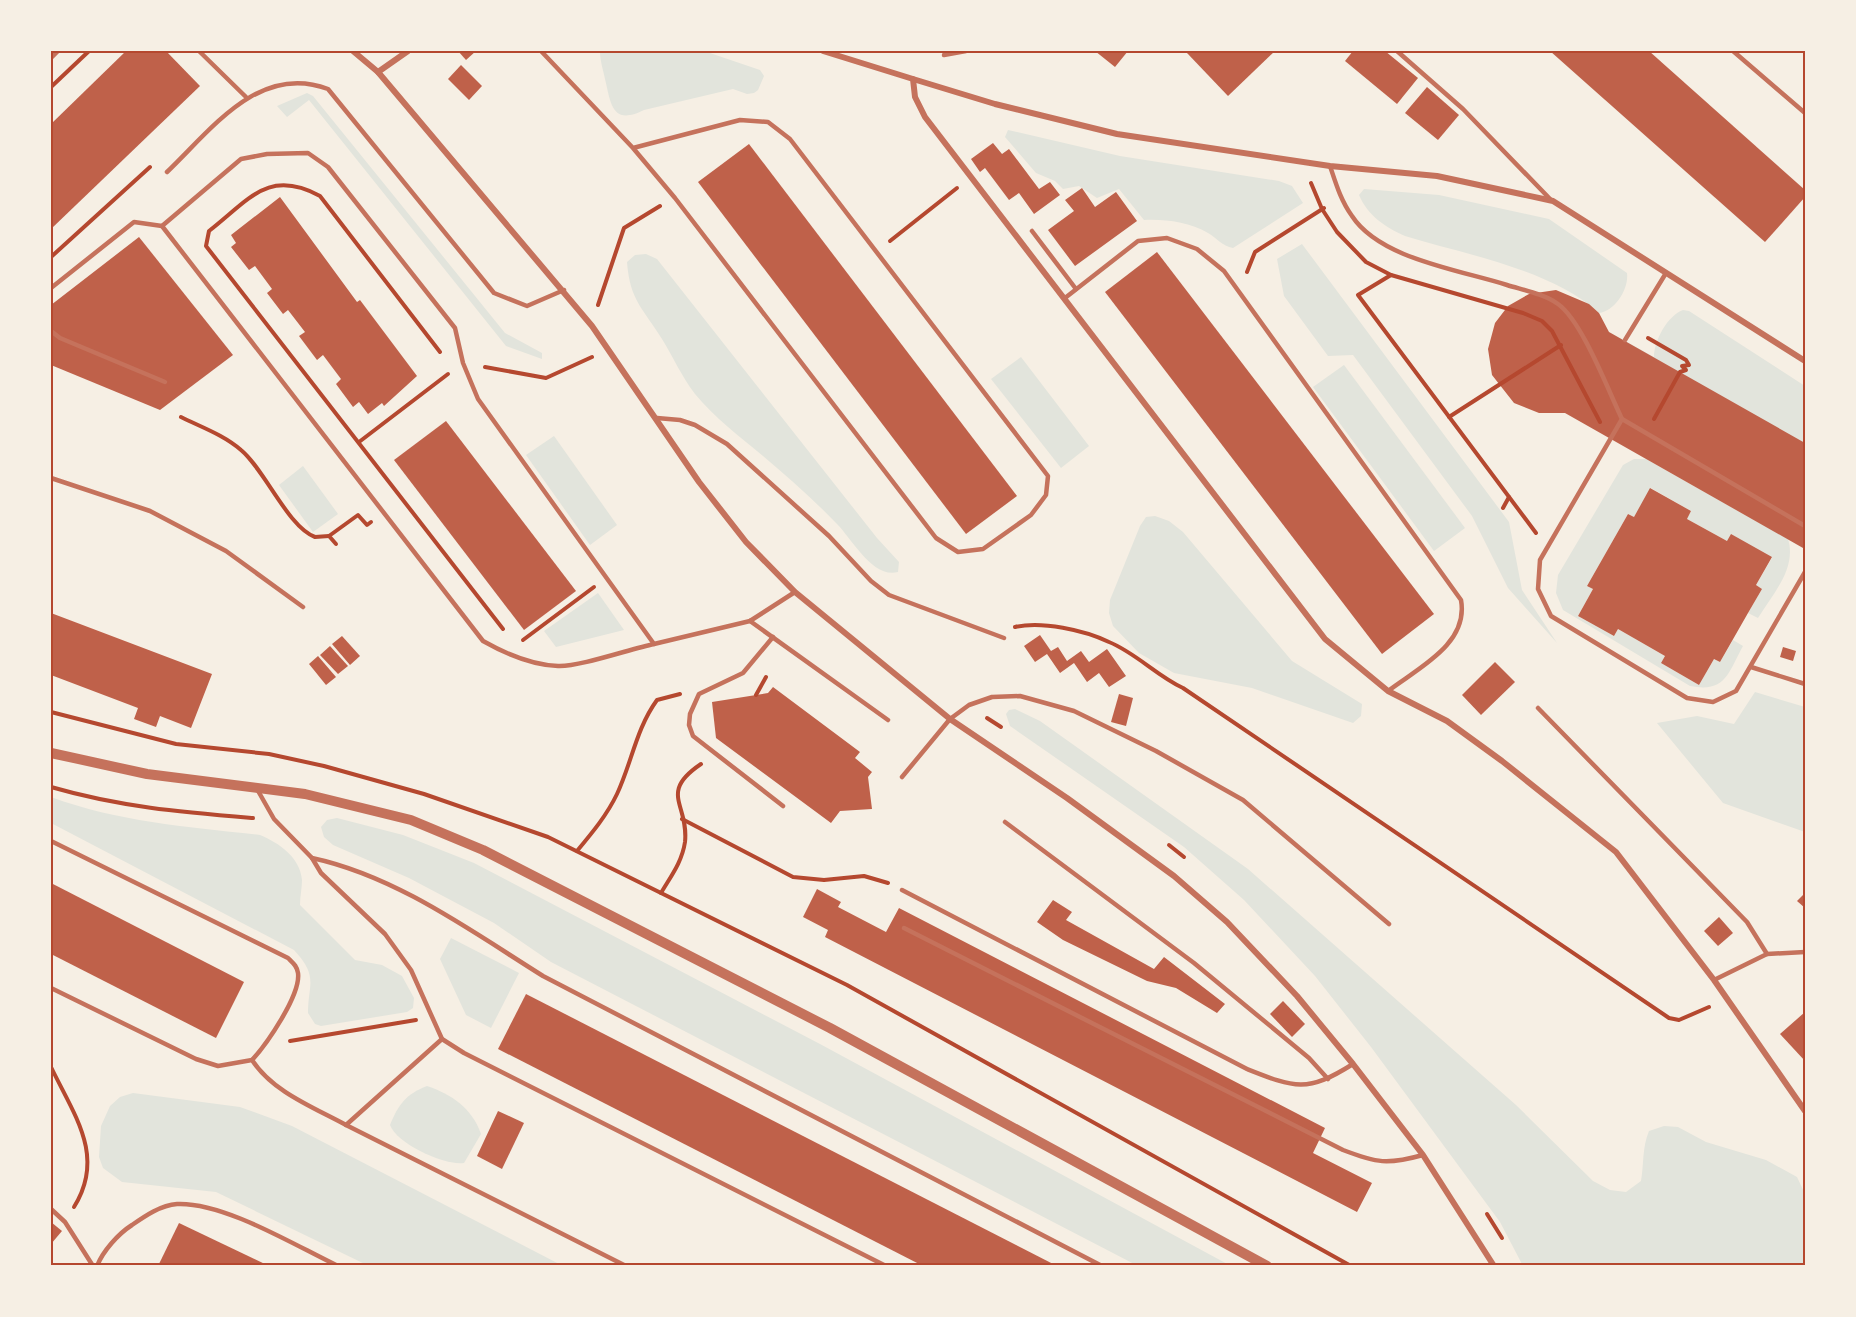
<svg xmlns="http://www.w3.org/2000/svg" width="1856" height="1317" font-family="'Open Sans',sans-serif">
	<style>
		.green { fill: #e2e4dc }
		.building { fill: #bf614a }
		.lines { fill: none; stroke-linecap: round; stroke-linejoin: round }
		.path { stroke: #b5482f; stroke-width: 4 }
		.service { stroke: #c5725c; stroke-width: 4.5 }
		.minor { stroke: #c5725c; stroke-width: 6 }
		.tertiary { stroke: #c5725c; stroke-width: 10 }
		.neatline { fill: none; stroke: #b5482f; stroke-width: 2 }
	</style>
	<rect width="100%" height="100%" fill="#f6efe4"/>
	<g class="green">
		<path d="M600,51H704L760,70L764,76L758,90L754,93L747,94L733,89L644,110C612,126 611,104 605,79C603,69 600,61 600,51Z"/>
		<polygon points="307,93 313,96 505,333 542,353 542,359 506,346 309,100 287,117 277,106"/>
		<path d="M1008,130L1120,156L1279,181L1292,186L1303,203L1233,248C1222,246 1217,238 1208,233C1189,222 1165,219 1144,220L1119,189L1097,198L1079,186L1063,189L1055,181L1036,173L1005,137Z"/>
		<path d="M1364,189L1439,195L1549,219L1627,273C1629,289 1615,311 1599,313C1550,269 1467,255 1405,236C1385,227 1368,216 1359,195Z"/>
		<polygon points="1302,244 1509,522 1522,590 1557,643 1508,588 1472,516 1353,355 1328,356 1284,296 1277,259"/>
		<path d="M646,254L657,259L877,538L899,562L898,572C873,579 852,539 837,524C814,500 788,477 763,456C739,436 715,418 695,394C682,377 673,357 662,339C643,308 630,301 627,262L635,255Z"/>
		<path d="M1683,310L1689,311L1805,386V467L1673,391L1644,396L1609,332L1654,357C1654,341 1667,316 1683,310Z"/>
		<polygon points="1021,357 1089,446 1061,468 991,379"/>
		<polygon points="1344,365 1465,528 1434,551 1313,387"/>
		<polygon points="554,436 617,525 590,545 526,455"/>
		<path d="M1634,459H1646L1788,539C1797,568 1773,594 1758,618L1748,613L1762,589L1756,585L1772,558L1727,541L1687,519L1691,511L1651,488L1634,517L1628,514L1587,586L1593,589L1578,616L1614,636L1618,629L1665,656L1661,663L1699,685L1714,659L1720,662L1733,640L1743,646C1728,673 1726,693 1690,686L1563,610L1556,593L1558,575L1623,465Z"/>
		<polygon points="303,466 338,514 313,532 279,485"/>
		<polygon points="1155,516 1169,521 1183,532 1292,661 1362,704 1361,716 1353,723 1252,688 1174,673 1139,653 1113,626 1109,613 1110,600 1140,526 1146,517"/>
		<polygon points="598,593 624,630 556,647 544,631"/>
		<polygon points="1755,692 1805,707 1805,832 1723,803 1657,723 1697,716 1734,724"/>
		<path d="M1015,709L1040,721L1248,869L1516,1105L1593,1181L1610,1190L1626,1192L1641,1181C1644,1164 1642,1148 1649,1131L1664,1126L1678,1127L1706,1142L1766,1160L1797,1177L1805,1194V1266H1523L1500,1222L1371,1047L1315,976L1244,900L1184,847L1010,726L1006,714L1009,710Z"/>
		<path d="M51,797C119,822 188,827 260,835C279,843 300,857 302,880C302,888 300,896 300,905L355,960L382,965L402,976L414,998L413,1008L407,1012L321,1026L315,1024L308,1013C308,984 319,977 294,950L51,823Z"/>
		<polygon points="337,818 403,835 474,863 820,1044 1231,1266 1138,1266 551,962 494,923 409,878 333,845 324,837 321,827 327,820"/>
		<polygon points="451,938 519,973 491,1028 466,1015 440,959"/>
		<path d="M427,1086C451,1094 472,1108 481,1134L464,1163C445,1166 397,1144 390,1125C398,1105 406,1094 427,1086Z"/>
		<polygon points="133,1093 240,1107 292,1126 563,1266 369,1266 216,1192 122,1182 103,1168 99,1157 101,1126 110,1106 120,1097"/>
	</g>
	<g class="building">
		<polygon points="126,51 166,51 200,86 51,229 51,124"/>
		<polygon points="458,51 476,51 466,60"/>
		<polygon points="1095,51 1128,51 1115,67"/>
		<polygon points="1189,51 1275,51 1228,96 1187,53"/>
		<polygon points="1353,51 1385,51 1418,78 1397,104 1345,61"/>
		<polygon points="1550,51 1649,51 1805,190 1805,197 1765,242"/>
		<polygon points="461,65 482,86 469,100 448,79"/>
		<polygon points="1427,87 1459,115 1438,140 1405,113"/>
		<polygon points="993,143 1002,154 1009,149 1039,189 1050,182 1060,195 1034,214 1019,193 1009,200 985,168 980,172 971,159"/>
		<polygon points="749,144 1017,496 966,534 698,182"/>
		<polygon points="1082,188 1095,207 1116,192 1137,221 1075,266 1048,230 1074,211 1065,200"/>
		<polygon points="280,197 357,302 360,300 417,376 384,406 382,403 368,414 359,402 353,407 336,384 341,379 323,355 317,360 299,336 305,332 288,310 283,314 267,293 272,289 255,266 249,270 231,247 236,243 231,235"/>
		<polygon points="139,237 233,355 160,410 51,365 51,305"/>
		<polygon points="1157,252 1434,614 1382,654 1105,292"/>
		<polygon points="1556,290 1589,304 1599,313 1609,332 1805,443 1803,548 1565,413 1539,413 1514,403 1492,375 1488,349 1495,323 1508,306 1529,294"/>
		<polygon points="446,421 576,591 524,630 394,460"/>
		<polygon points="1650,488 1691,511 1687,519 1727,541 1731,534 1772,557 1756,585 1762,589 1748,613 1720,662 1714,659 1699,685 1661,663 1665,656 1618,629 1614,636 1578,616 1593,589 1587,586 1628,514 1634,517"/>
		<polygon points="51,613 212,674 191,728 160,716 156,727 134,719 138,708 51,675"/>
		<polygon points="1040,635 1051,651 1058,647 1067,661 1081,651 1089,662 1107,649 1126,676 1109,687 1099,673 1087,682 1074,663 1060,673 1047,654 1035,662 1024,646"/>
		<polygon points="342,636 360,656 350,665 332,644"/>
		<polygon points="330,646 348,666 338,674 320,655"/>
		<polygon points="1783,647 1796,651 1793,661 1780,657"/>
		<polygon points="318,656 336,677 326,685 309,664"/>
		<polygon points="1495,662 1515,682 1481,715 1462,695"/>
		<polygon points="773,687 860,752 855,758 872,772 868,777 872,809 840,811 831,823 716,738 712,702 768,693"/>
		<polygon points="1119,694 1133,698 1126,726 1111,722"/>
		<polygon points="51,883 244,982 216,1038 51,954"/>
		<polygon points="817,889 841,902 838,907 886,932 899,908 1325,1128 1313,1153 1372,1183 1357,1212 825,937 828,930 803,917"/>
		<polygon points="1805,893 1805,908 1797,901"/>
		<polygon points="1053,900 1072,912 1066,920 1154,969 1164,957 1225,1004 1217,1013 1176,988 1147,981 1063,940 1037,922"/>
		<polygon points="1719,917 1733,933 1718,946 1704,931"/>
		<polygon points="526,994 1057,1266 923,1266 498,1049"/>
		<polygon points="1283,1001 1305,1024 1292,1037 1270,1014"/>
		<polygon points="1805,1012 1805,1061 1780,1034"/>
		<polygon points="498,1111 524,1123 502,1169 477,1156"/>
		<polygon points="51,1222 62,1231 51,1244"/>
		<polygon points="179,1223 269,1266 158,1266"/>
	</g>
	<g class="lines">
		<g class="path">
			<polyline points="51,87 89,51"/>
			<polyline points="1311,183 1322,209 1337,232 1366,262 1391,275 1523,313 1542,321 1552,331 1600,422"/>
			<polyline points="890,241 957,188"/>
			<polyline points="51,257 150,167"/>
			<polyline points="1247,272 1255,252 1324,208"/>
			<polyline points="1391,275 1358,295 1536,533"/>
			<polyline points="598,305 624,228 660,206"/>
			<polyline points="1648,338 1686,360 1689,365 1682,366 1686,370 1680,372 1654,419"/>
			<path d="M440,352L320,196C268,168 249,200 209,231L206,246L503,629"/>
			<polyline points="485,367 546,378 592,357"/>
			<path d="M181,417C201,427 224,435 241,450C265,470 288,527 315,537L329,536"/>
			<polyline points="1449,417 1561,345"/>
			<polyline points="359,442 448,374"/>
			<polyline points="1503,508 1509,497"/>
			<polyline points="336,544 329,536 358,515 367,525 371,522"/>
			<path d="M1015,627C1042,621 1084,630 1109,642C1136,653 1157,676 1183,688L1669,1018L1679,1020L1709,1007"/>
			<polyline points="523,640 594,587"/>
			<polyline points="756,695 766,677"/>
			<polyline points="51,712 176,744 269,754 324,766 424,794 548,837 847,985 1351,1266"/>
			<polyline points="987,718 1001,727"/>
			<path d="M51,787C120,807 181,812 253,818"/>
			<polyline points="682,819 793,877 824,880 864,876 888,883"/>
			<polyline points="1169,845 1184,857"/>
			<path d="M577,851C592,833 607,815 617,794C632,762 636,729 657,700L680,694"/>
			<path d="M661,893C671,876 682,862 685,842C689,804 658,793 701,764"/>
			<polyline points="290,1041 416,1020"/>
			<path d="M51,1067C74,1115 106,1156 74,1207"/>
			<polyline points="1487,1214 1502,1238"/>
		</g>
		<g class="service">
			<polyline points="199,51 246,97"/>
			<polyline points="541,51 633,148 675,198 936,538 958,552 983,549 1031,515 1046,495 1048,476 790,139 768,122 740,120 633,148"/>
			<polyline points="1397,51 1463,109 1551,200"/>
			<polyline points="1733,51 1805,113"/>
			<polyline points="944,55 966,51"/>
			<polyline points="51,58 58,51"/>
			<path d="M308,153L328,167L455,328L463,363L478,399L654,644C630,649 579,667 558,666C531,665 506,654 483,641L162,226L241,159L267,154Z"/>
			<path d="M1330,166C1336,184 1341,201 1352,216C1380,259 1460,270 1507,285C1523,290 1544,294 1558,304C1582,321 1608,390 1622,419L1540,560L1538,589L1551,616L1687,698L1713,702L1736,691L1805,572"/>
			<path d="M167,172C212,129 259,63 328,89L494,293L527,306L564,290"/>
			<polyline points="1032,231 1076,289"/>
			<polyline points="51,288 134,222 162,226"/>
			<path d="M1065,298L1138,241L1167,238L1197,249L1224,271L1461,600C1469,644 1418,668 1388,691"/>
			<polyline points="51,331 60,338 165,382"/>
			<polyline points="1625,340 1666,273"/>
			<polyline points="657,418 680,420 695,425 727,444 829,536 871,581 889,595 1004,638"/>
			<polyline points="1622,419 1805,526"/>
			<polyline points="51,478 150,511 226,551 303,607"/>
			<polyline points="750,621 888,720"/>
			<polyline points="773,637 743,673 699,694 690,714 689,725 693,736 783,806"/>
			<polyline points="654,644 750,621 795,592"/>
			<polyline points="1751,667 1805,684"/>
			<polyline points="1538,708 1747,922 1767,954"/>
			<polyline points="902,777 950,719 969,705 992,697 1020,696 1074,711 1156,751 1243,800 1389,924"/>
			<polyline points="257,789 274,819 312,858 321,873 385,934 411,970 442,1039 464,1053 886,1266"/>
			<polyline points="1005,822 1194,963 1309,1058 1328,1079"/>
			<path d="M51,841L288,958C293,963 297,966 298,973C301,995 266,1045 252,1060"/>
			<path d="M312,858C396,876 471,931 543,976L1102,1266"/>
			<path d="M902,890L1247,1069C1295,1088 1307,1093 1353,1064"/>
			<path d="M904,928L1343,1150C1377,1163 1387,1165 1423,1155"/>
			<polyline points="1714,980 1767,954 1805,952"/>
			<path d="M51,988L196,1059L218,1066L252,1060C273,1092 313,1107 346,1125"/>
			<polyline points="442,1039 346,1125 626,1266"/>
			<polyline points="51,1209 65,1222 93,1266"/>
			<path d="M97,1266C103,1251 118,1234 132,1225C145,1216 161,1205 177,1204C224,1202 294,1245 338,1266"/>
		</g>
		<g class="minor">
			<polyline points="353,51 378,72 592,326 699,482 746,542 795,592 950,719 1067,798 1174,876 1227,922 1297,996 1353,1064 1423,1155 1494,1266"/>
			<polyline points="823,51 913,79 915,97 925,117 1325,639 1388,691 1447,721 1502,761 1616,852 1714,980 1805,1111"/>
			<polyline points="378,72 408,51"/>
			<polyline points="913,79 995,104 1117,134 1330,166 1437,176 1553,201 1805,361"/>
		</g>
		<polyline class="tertiary" points="51,753 147,774 305,794 411,820 483,850 830,1028 1267,1266"/>
	</g>
	<rect width="1856" height="1317" fill="none" stroke="#f6efe4" stroke-width="105"/>
	<rect x="52" y="52" width="1752" height="1212" class="neatline"/>
</svg>
